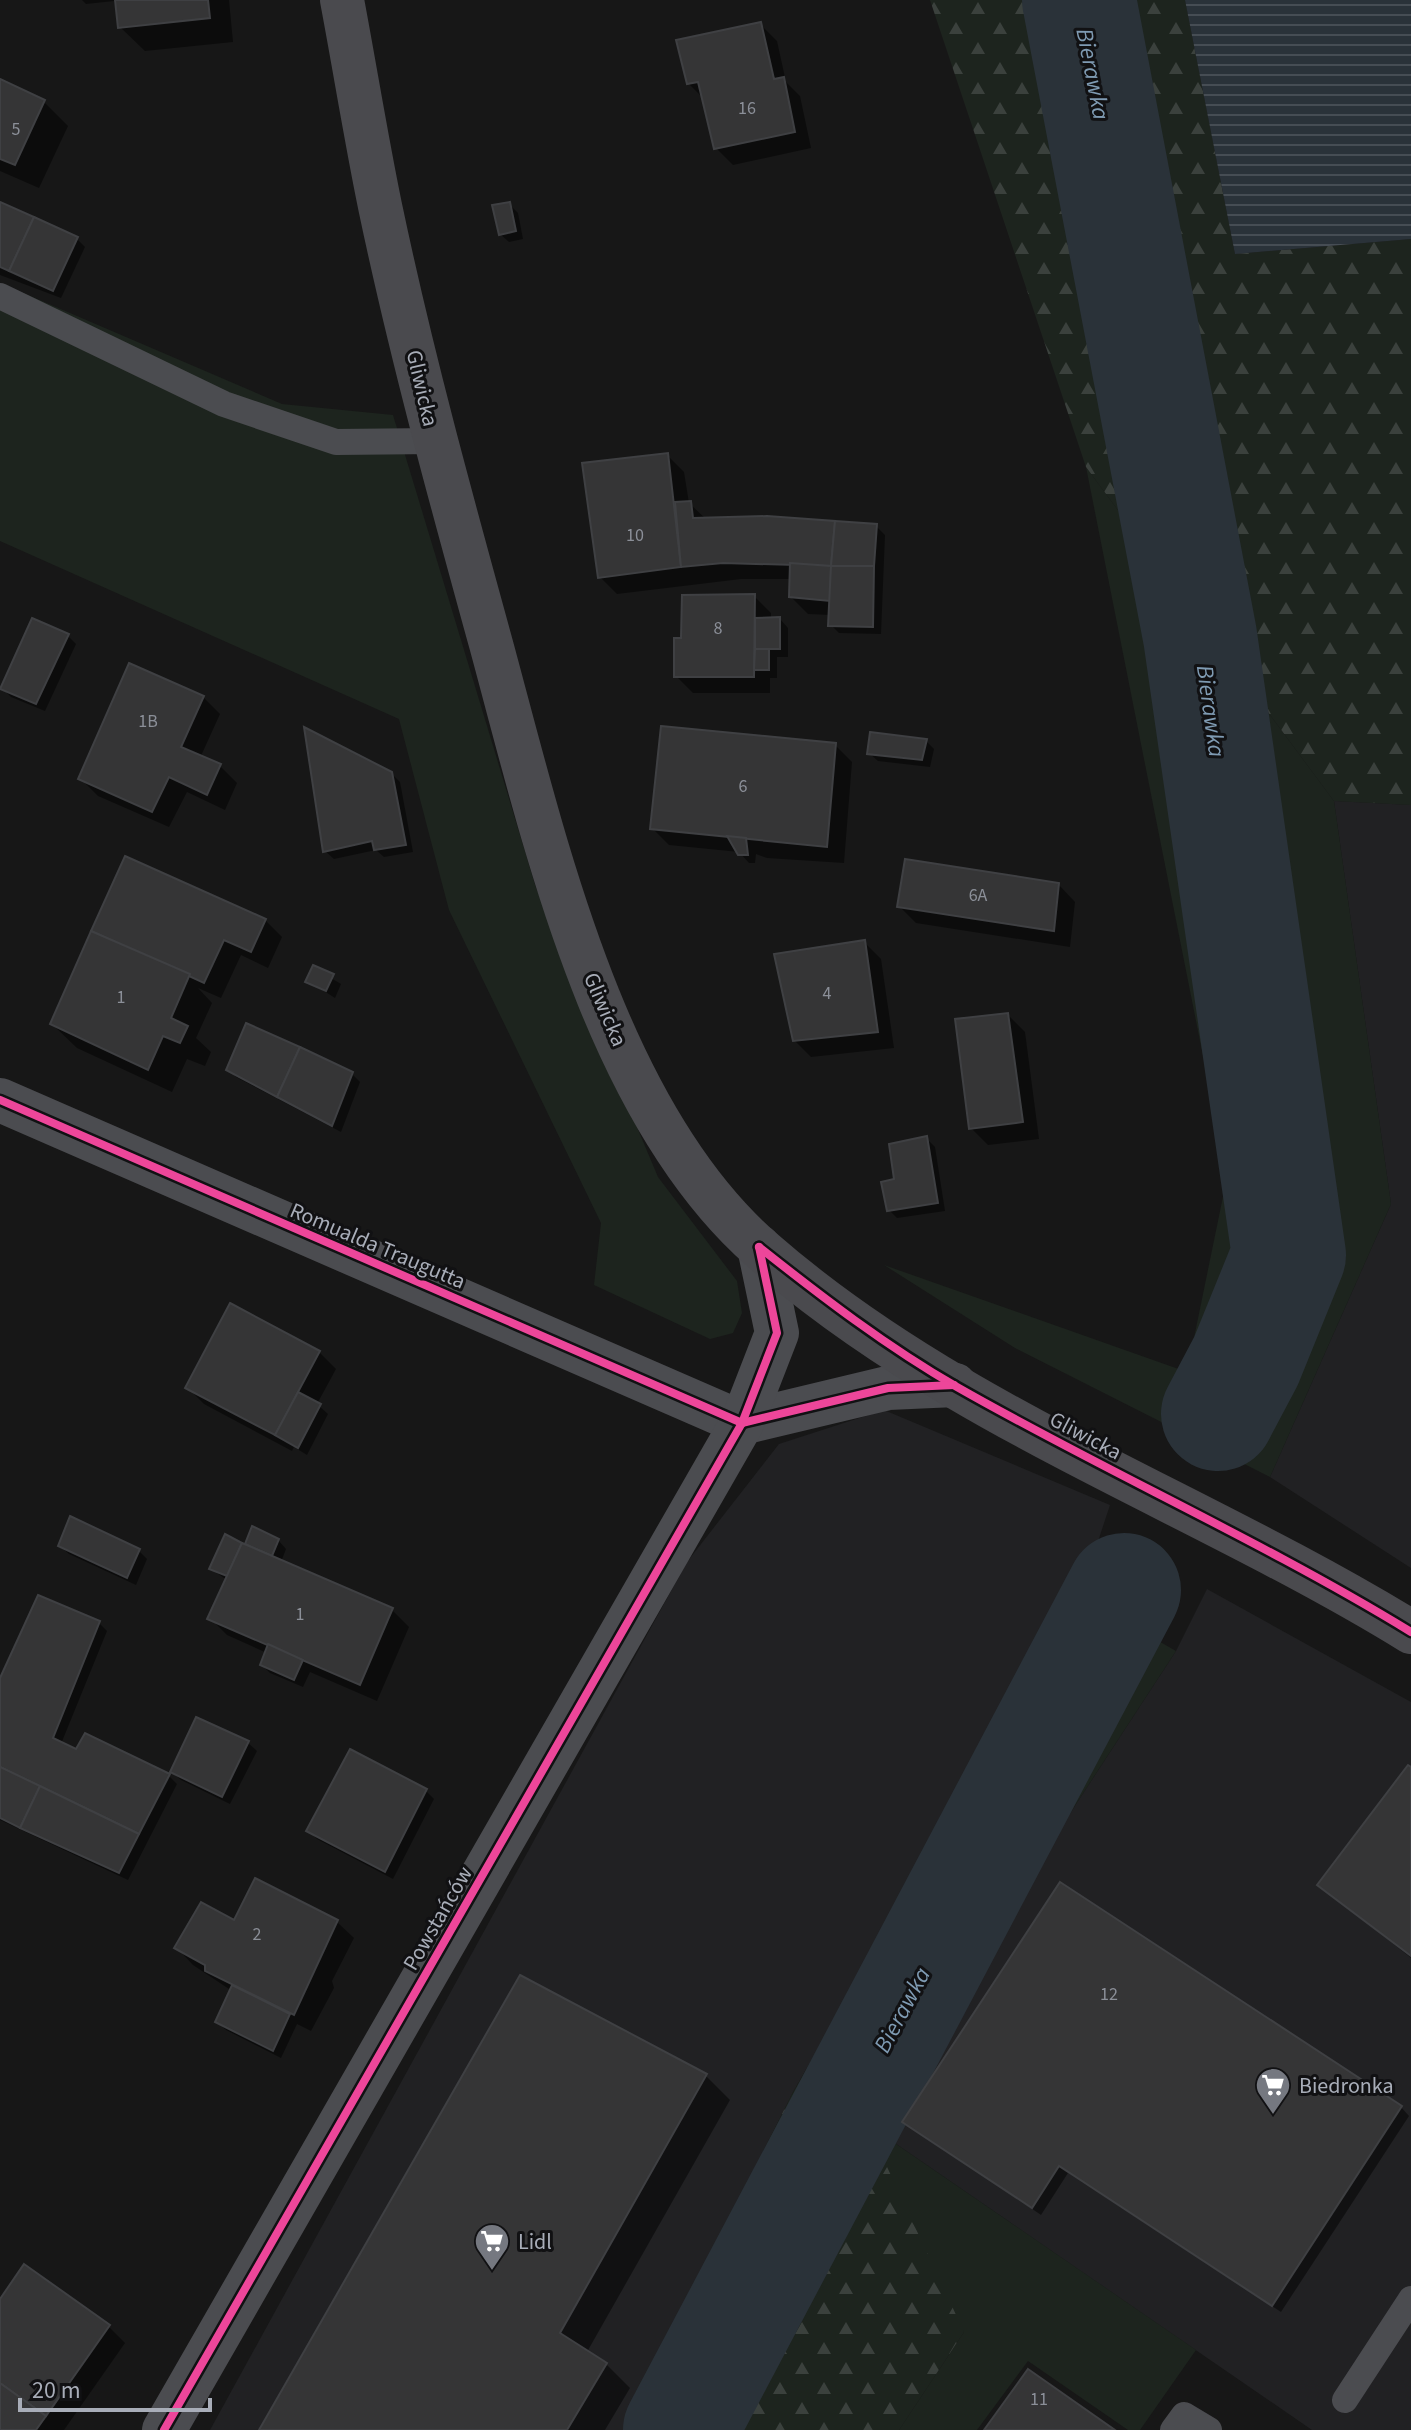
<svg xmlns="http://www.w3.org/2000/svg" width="1411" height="2430" font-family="'Source Sans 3',sans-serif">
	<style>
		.built { fill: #212123 }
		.grass { fill: #1d241e }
		.forest { fill: url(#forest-firs) }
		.water { fill: url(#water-rules) }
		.shadow { fill: #0007 }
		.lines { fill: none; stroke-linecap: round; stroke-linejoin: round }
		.river { stroke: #2a3239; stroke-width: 114 }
		.building { fill: #353536; stroke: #3f4043; stroke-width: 2 }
		.lane { stroke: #4b4c50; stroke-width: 26 }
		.street { stroke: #4b4c50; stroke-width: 44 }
		.secondary { stroke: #4a4a4e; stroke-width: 44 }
		.cycleway-casing { stroke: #111113; stroke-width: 13 }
		.cycleway { stroke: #ed469a; stroke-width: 8 }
		.labels { text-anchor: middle; stroke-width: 6; stroke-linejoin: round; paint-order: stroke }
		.number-label { font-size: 18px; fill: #8b8f98 }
		.street-label { font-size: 22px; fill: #a8adb8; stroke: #111113 }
		.poi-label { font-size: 22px; fill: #a8adb8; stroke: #111113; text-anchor: start }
		.water-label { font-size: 24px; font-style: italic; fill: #7f9bb3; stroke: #111113 }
	</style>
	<defs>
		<pattern id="forest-firs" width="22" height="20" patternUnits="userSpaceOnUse" patternTransform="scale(2)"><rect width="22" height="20" fill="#1d241e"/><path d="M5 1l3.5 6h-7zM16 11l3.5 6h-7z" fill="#3b413d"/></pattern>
		<pattern id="water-rules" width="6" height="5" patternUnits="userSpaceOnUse" patternTransform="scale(2)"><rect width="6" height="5" fill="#2a3239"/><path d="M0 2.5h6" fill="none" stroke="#464d54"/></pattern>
	</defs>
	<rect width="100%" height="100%" fill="#171717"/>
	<g class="built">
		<polygon points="1334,801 1411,805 1411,1568 1270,1477 1391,1204"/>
		<polygon points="884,1410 1110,1505 1080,1596 792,2094 623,2430 210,2430 687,1562 779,1444"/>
		<polygon points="1207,1589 1411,1702 1411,2430 1312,2430 867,2124 1176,1651"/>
	</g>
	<g class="grass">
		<polygon points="0,283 282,404 393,415 536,888 658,1177 737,1281 742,1313 733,1333 710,1339 594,1285 601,1223 449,910 399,719 0,541"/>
		<polygon points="1086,467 1334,801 1391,1204 1270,1477 1015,1348 884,1265 1187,1372 1227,1177"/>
		<polygon points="1080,1596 1176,1651 867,2124 1196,2350 1140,2430 1128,2430 1028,2361 977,2430 899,2430 964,2332 792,2094"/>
	</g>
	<g class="forest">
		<polygon points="930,0 1185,0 1235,254 1411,239 1411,805 1334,801 1086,467"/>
		<polygon points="792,2094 867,2124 964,2332 899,2430 623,2430"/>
	</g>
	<polygon class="water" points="1185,0 1411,0 1411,239 1235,254"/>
	<g class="shadow">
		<polygon points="82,0 229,0 233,42 145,51 120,27 114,1 86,4"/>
		<polygon points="760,24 777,41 786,82 800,96 811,148 733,165 716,148 704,99 688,83"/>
		<polygon points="0,82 44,102 68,126 39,188 0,171"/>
		<polygon points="0,204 77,239 85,247 61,298 0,275"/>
		<polygon points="509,204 518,213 523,239 509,242 500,234"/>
		<polygon points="667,455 684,472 689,503 707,520 876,526 885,535 881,634 839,633 831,625 831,615 808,614 791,597 792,579 741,579 617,594 600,577"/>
		<polygon points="754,596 771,613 771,620 780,619 788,628 788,657 777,657 777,678 770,678 770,693 693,693 676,676 682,640"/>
		<polygon points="68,636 76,644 45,711 11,697 3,689"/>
		<polygon points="203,697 220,714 200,758 220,766 237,783 225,810 187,792 169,827 98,796 81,779"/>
		<polygon points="926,741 934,749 930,767 878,761 869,753"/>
		<polygon points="835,745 852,762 844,863 767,858 756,854 755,863 749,863 739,852 669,845 652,828"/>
		<polygon points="391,773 400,782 413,852 384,857 376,850 334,859 325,851"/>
		<polygon points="1058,884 1075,902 1070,947 916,923 899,906"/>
		<polygon points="265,920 282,937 268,968 241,955 221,998 198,988 212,1003 196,1038 211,1052 205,1066 187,1059 172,1092 77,1048 52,1024"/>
		<polygon points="864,942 881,959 894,1048 811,1057 794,1040"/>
		<polygon points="314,968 341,984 335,998 308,981"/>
		<polygon points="1008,1015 1025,1032 1039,1139 988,1145 971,1128"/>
		<polygon points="228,1069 351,1073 360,1082 341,1132 236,1077"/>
		<polygon points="926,1138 935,1147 945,1211 897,1218 889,1210 897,1181"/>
		<polygon points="319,1352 336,1369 317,1404 328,1414 307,1455 294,1447 292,1451 204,1404 187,1387"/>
		<polygon points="278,1540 286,1549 281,1562 392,1610 409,1627 377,1701 310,1672 303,1687 270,1673 262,1665 267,1653 227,1635 210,1618 227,1580 211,1569 253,1550 247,1543"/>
		<polygon points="60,1546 139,1551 147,1559 136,1585 69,1554"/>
		<polygon points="99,1623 107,1631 61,1744 169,1776 177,1784 128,1880 0,1820 0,1682"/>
		<polygon points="197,1720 248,1743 257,1751 230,1804 181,1780 172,1772"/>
		<polygon points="1411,1769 1411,1958 1320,1885"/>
		<polygon points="426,1791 434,1799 393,1879 317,1839 309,1831"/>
		<polygon points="337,1922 354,1938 332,1981 334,1988 311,2031 297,2024 281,2058 226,2030 217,2022 232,1991 193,1965 177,1948 235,1923"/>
		<polygon points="706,2076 730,2100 587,2352 606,2364 630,2388 605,2430 261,2430"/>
		<polygon points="1401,2107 1409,2116 1281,2312 1068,2173 1041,2215 905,2121"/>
		<polygon points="0,2302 108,2326 125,2343 64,2430 0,2430"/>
	</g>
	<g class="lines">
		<g class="river">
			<polyline points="1079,0 1200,636 1289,1255 1246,1361 1218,1414"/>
			<polyline points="680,2430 1124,1590"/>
		</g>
	</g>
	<g class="building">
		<polygon points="115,0 208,0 210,18 118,28"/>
		<polygon points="761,22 774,79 784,77 795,132 714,149 698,82 687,84 676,40"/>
		<polygon points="0,79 45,100 15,165 0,159"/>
		<polygon points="0,202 34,217 9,271 0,267"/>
		<polygon points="510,202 516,231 499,235 492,205"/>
		<polygon points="34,217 78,237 53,291 9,271"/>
		<polygon points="668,453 681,567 598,578 582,463"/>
		<polygon points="691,501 693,518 767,516 835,521 831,566 723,563 681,567 675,502"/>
		<polygon points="835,521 877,524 874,566 831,566"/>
		<polygon points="790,563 831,566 830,601 789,597"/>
		<polygon points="831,566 874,566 873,627 828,626"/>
		<polygon points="755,594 754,677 674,677 674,638 681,638 682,595"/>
		<polygon points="780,617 780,649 755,649 755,618"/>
		<polygon points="32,618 69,634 36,704 0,689"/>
		<polygon points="755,649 769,649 769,670 754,670"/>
		<polygon points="129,663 204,696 181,747 221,764 207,795 169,777 152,812 78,779"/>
		<polygon points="661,726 836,743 827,847 650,829"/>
		<polygon points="304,727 392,772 406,845 374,850 372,841 323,852"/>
		<polygon points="870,732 927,739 922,760 867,754"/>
		<polygon points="727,836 746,838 748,855 738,855"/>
		<polygon points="125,856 266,919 251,952 224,940 204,983 91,931"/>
		<polygon points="905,859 1059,883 1054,931 897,907"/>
		<polygon points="91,931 190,974 171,1018 188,1026 180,1043 163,1036 148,1070 50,1024"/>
		<polygon points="865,940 878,1032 793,1041 774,954"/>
		<polygon points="313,965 334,974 326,991 305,982"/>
		<polygon points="1008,1013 1023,1122 969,1129 955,1019"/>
		<polygon points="246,1023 300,1047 277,1097 226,1070"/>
		<polygon points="300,1047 353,1072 332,1126 277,1097"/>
		<polygon points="927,1136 938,1203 887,1211 881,1182 894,1179 889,1144"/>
		<polygon points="230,1303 320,1351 275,1435 185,1388"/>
		<polygon points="298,1392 321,1404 298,1448 275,1435"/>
		<polygon points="70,1516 140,1549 127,1578 58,1546"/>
		<polygon points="252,1526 279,1539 272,1556 245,1544"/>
		<polygon points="225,1534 242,1543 227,1576 209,1569"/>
		<polygon points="242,1543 393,1608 360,1685 207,1619"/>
		<polygon points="38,1595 100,1621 53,1738 76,1749 85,1733 170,1774 139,1834 0,1767 0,1678"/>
		<polygon points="268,1644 303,1660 294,1680 260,1665"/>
		<polygon points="196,1717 249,1741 222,1797 170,1772"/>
		<polygon points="350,1749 427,1789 385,1872 306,1831"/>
		<polygon points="1408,1765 1411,1767 1411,1956 1317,1885"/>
		<polygon points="0,1767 40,1786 20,1828 0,1818"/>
		<polygon points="40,1786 139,1834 119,1873 20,1828"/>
		<polygon points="255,1878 338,1920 294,2015 205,1971 205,1965 174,1948 201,1902 234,1920"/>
		<polygon points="1060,1882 1402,2106 1272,2306 1059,2166 1032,2208 902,2122"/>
		<polygon points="520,1975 707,2074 560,2333 607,2363 567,2430 259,2430"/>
		<polygon points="232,1985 290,2014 273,2051 215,2022"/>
		<polygon points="24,2264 110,2325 46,2416 0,2383 0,2299"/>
		<polygon points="1028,2369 1115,2430 984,2430"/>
		<polygon points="0,2383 46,2416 36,2430 0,2430"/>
	</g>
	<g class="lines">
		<g class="lane">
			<polyline points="0,296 224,404 336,442 435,441"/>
			<polyline points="1345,2400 1411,2299"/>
			<polyline points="1173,2430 1184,2415 1209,2430"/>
		</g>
		<g class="street">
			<polyline points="0,1100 742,1423"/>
			<polyline points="742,1423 888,1388 955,1385"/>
			<polyline points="164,2430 742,1423 777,1333 759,1247"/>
		</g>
		<path class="secondary" d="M342,0C355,69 366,138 380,206C411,354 451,499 491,644C544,839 604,1111 761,1249C951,1416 1198,1501 1411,1632"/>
		<g class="cycleway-casing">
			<g id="cycleway">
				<polyline points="0,1100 742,1423"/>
				<path d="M759,1247C822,1297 886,1346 957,1387C1106,1472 1264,1542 1411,1632"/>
				<polyline points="742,1423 888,1388 954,1385"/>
				<polyline points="164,2430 742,1423 777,1333 759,1247"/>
			</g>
		</g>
		<use href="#cycleway" class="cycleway"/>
	</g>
	<defs>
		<g id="supermarket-pin" transform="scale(1.8)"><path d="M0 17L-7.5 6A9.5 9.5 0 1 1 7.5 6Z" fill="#757880" stroke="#111113"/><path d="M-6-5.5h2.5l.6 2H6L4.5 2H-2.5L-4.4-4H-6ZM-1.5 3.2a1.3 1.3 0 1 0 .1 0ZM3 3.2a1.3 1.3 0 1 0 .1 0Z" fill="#fff"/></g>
	</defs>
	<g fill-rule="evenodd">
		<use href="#supermarket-pin" x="1273" y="2085"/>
		<use href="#supermarket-pin" x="492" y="2241"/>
	</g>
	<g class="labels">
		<g class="number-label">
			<text x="747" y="114">16</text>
			<text x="16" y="135">5</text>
			<text x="635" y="541">10</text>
			<text x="718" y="634">8</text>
			<text x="148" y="727">1B</text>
			<text x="743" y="792">6</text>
			<text x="978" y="901">6A</text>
			<text x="827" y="999">4</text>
			<text x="121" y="1003">1</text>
			<text x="300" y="1620">1</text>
			<text x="257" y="1940">2</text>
			<text x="1109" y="2000">12</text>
			<text x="1039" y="2405">11</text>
		</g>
		<g class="street-label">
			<text transform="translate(423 388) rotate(77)" y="8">Gliwicka</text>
			<text transform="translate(606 1009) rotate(67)" y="8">Gliwicka</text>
			<text transform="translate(378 1245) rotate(23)" y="8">Romualda Traugutta</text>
			<text transform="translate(1086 1435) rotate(28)" y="8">Gliwicka</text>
			<text transform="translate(437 1918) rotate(-60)" y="8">Powstańców</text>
		</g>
		<g class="poi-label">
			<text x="1299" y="2093">Biedronka</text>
			<text x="518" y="2249">Lidl</text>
		</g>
		<g class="water-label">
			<text transform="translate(1093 74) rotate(79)" y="8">Bierawka</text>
			<text transform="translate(1211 711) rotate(82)" y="8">Bierawka</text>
			<text transform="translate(902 2010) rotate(-62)" y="8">Bierawka</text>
		</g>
	</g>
	<path d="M20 2398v12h190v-12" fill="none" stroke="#a8adb8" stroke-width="4"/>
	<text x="32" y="2398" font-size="24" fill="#a8adb8" stroke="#111113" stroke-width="6" paint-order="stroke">20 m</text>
</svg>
